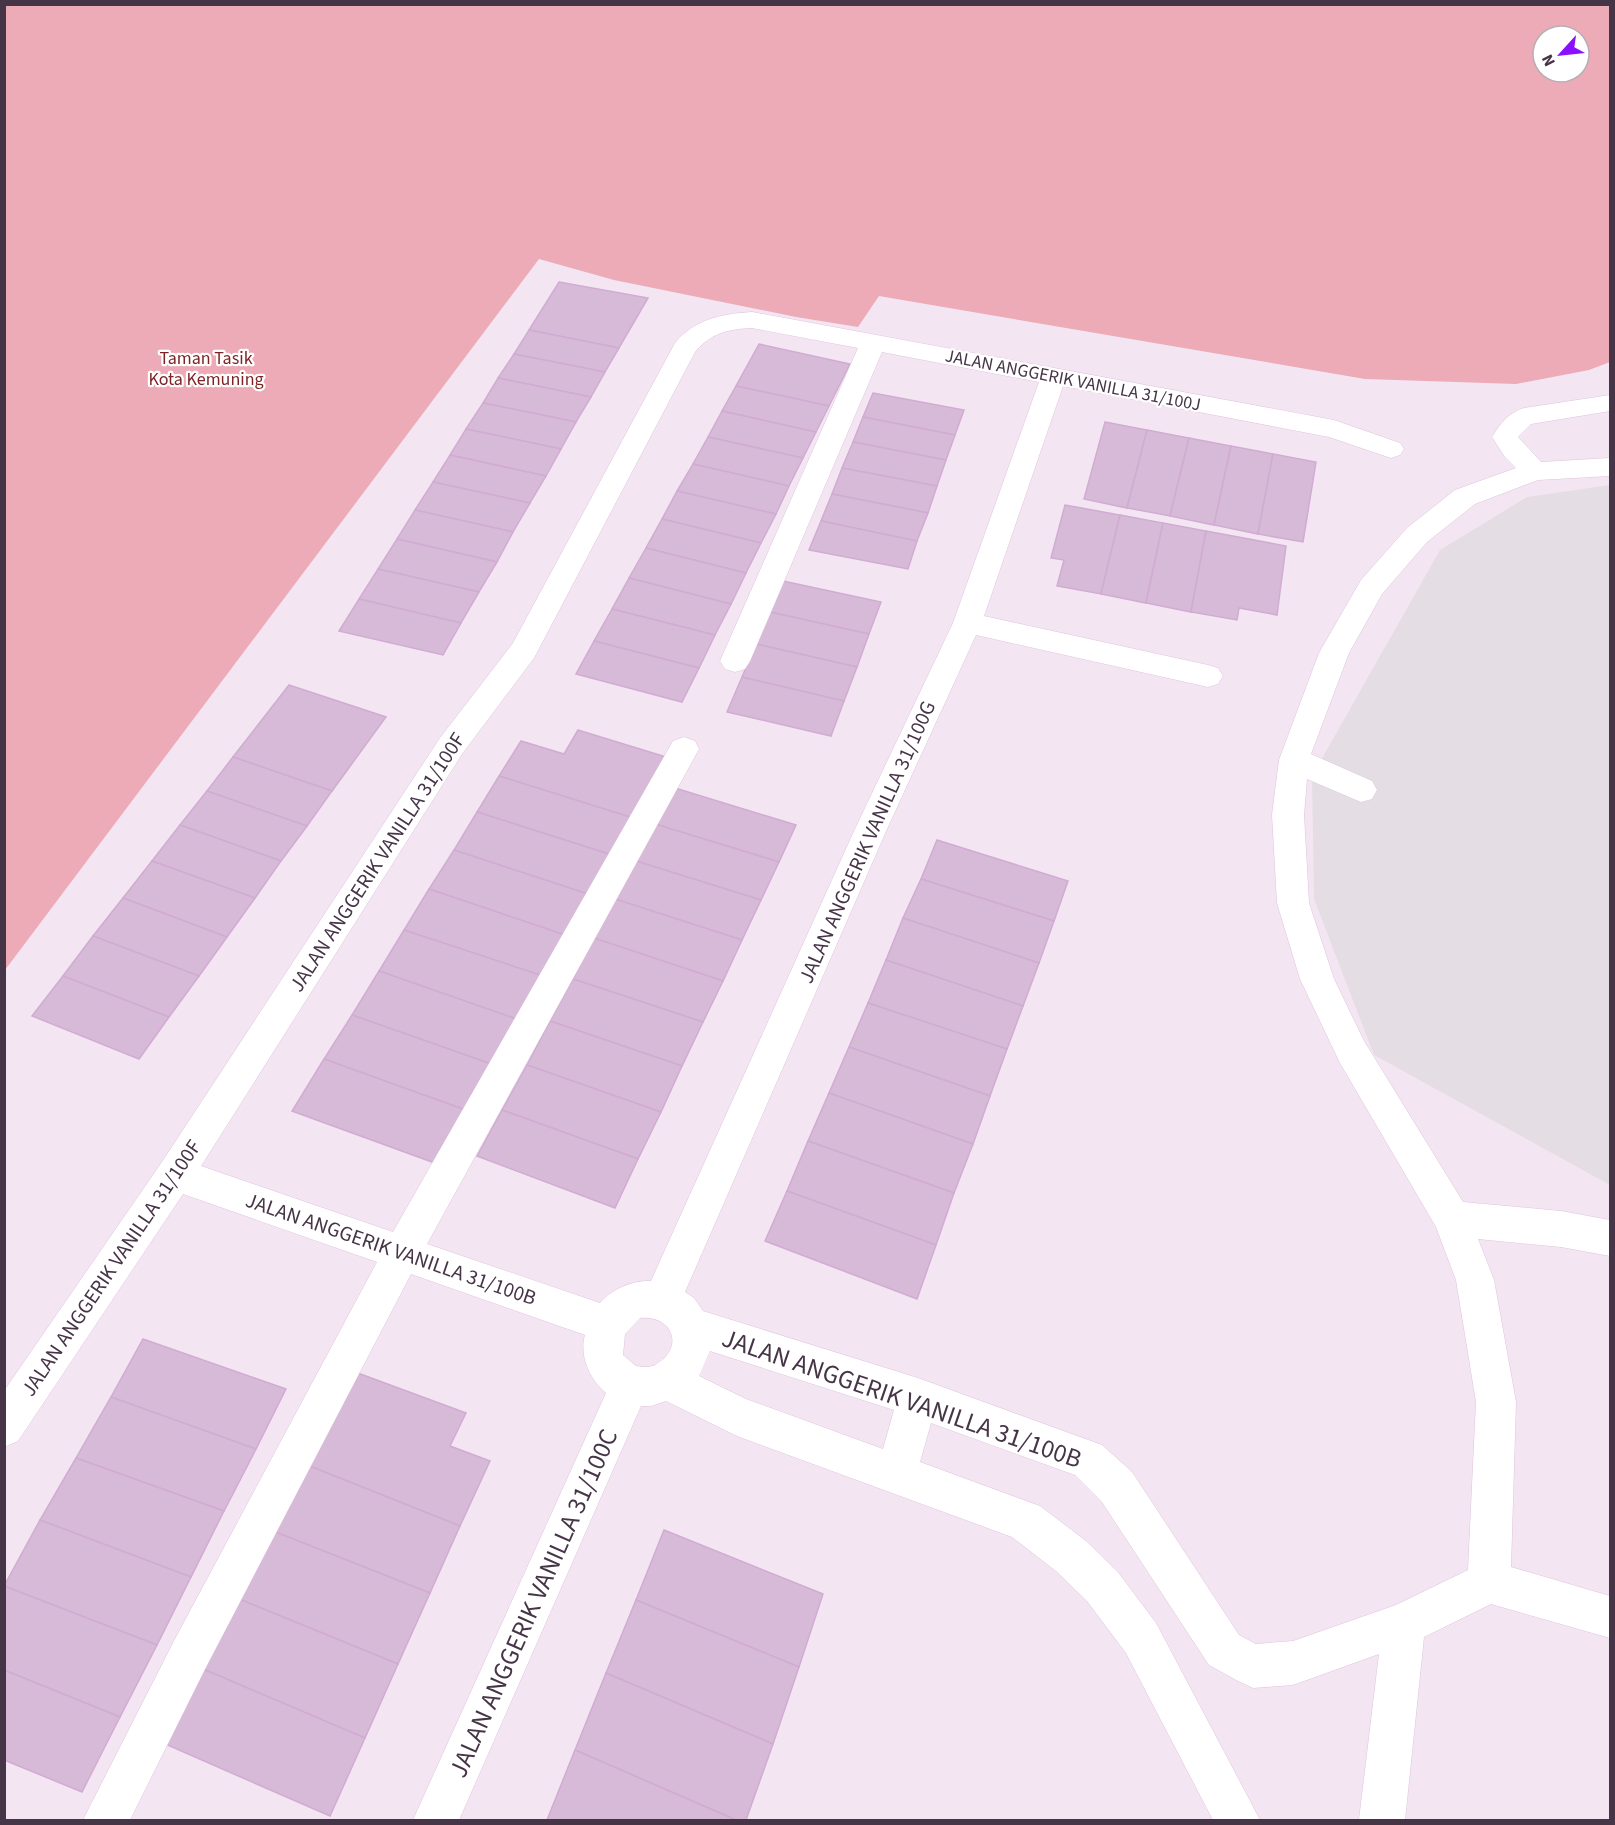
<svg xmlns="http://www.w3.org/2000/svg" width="1615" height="1825" font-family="'Source Sans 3',sans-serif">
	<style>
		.green { fill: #ecabb7; fill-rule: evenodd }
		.parking { fill: #e4dee4 }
		.building { fill: #d6bad7; stroke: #d1acd2; stroke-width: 1.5 }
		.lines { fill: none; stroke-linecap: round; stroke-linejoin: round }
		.minor-casing { stroke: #dec4de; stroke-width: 1 }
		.minor { fill: #fff; fill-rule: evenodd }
		.labels { text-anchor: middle; stroke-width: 4.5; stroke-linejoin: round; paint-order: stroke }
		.far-park-label { font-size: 18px; fill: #7d2325; stroke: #fff }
		.far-street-label { font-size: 18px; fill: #463447; stroke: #fff }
		.street-label { font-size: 21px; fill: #463447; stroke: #fff }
		.near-street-label { font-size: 26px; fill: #463447; stroke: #fff }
	</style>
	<rect width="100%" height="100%" fill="#f4e5f3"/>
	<path class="green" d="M5,4L1610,5V362L1589,370L1516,384L1365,379L879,296L858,327L796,317L614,280L539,259L5,970ZM1543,36H1579V72H1543Z"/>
	<polygon class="parking" points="1610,485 1610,1185 1374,1055 1314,899 1312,776 1440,550 1527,497"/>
	<g class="building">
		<polygon points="559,282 648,298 619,348 529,330"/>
		<polygon points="529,330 619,348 605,372 514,354"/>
		<polygon points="759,344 850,364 829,406 736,386"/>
		<polygon points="514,354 605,372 591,397 498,378"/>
		<polygon points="498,378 591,397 576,422 483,403"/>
		<polygon points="736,386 829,406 816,432 722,411"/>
		<polygon points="873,393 964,410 955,435 863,417"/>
		<polygon points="483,403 576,422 561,449 466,429"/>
		<polygon points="722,411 816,432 803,458 708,437"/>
		<polygon points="863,417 955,435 946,460 853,442"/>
		<polygon points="1105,422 1147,430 1127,508 1084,499"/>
		<polygon points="466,429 561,449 546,476 450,455"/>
		<polygon points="1147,430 1189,438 1170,516 1127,508"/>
		<polygon points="708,437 803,458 789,486 693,464"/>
		<polygon points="1189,438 1231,446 1214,525 1170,516"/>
		<polygon points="853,442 946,460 937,486 842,468"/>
		<polygon points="1231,446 1273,454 1258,534 1214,525"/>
		<polygon points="1273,454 1316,462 1303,542 1258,534"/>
		<polygon points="450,455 546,476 530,503 433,482"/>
		<polygon points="693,464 789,486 776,514 677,491"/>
		<polygon points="842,468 937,486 928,513 832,494"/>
		<polygon points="433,482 530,503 513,532 415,510"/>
		<polygon points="677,491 776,514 761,543 662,519"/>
		<polygon points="832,494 928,513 917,541 821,521"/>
		<polygon points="1065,505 1120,515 1101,594 1057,586 1064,560 1051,558"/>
		<polygon points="415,510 513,532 497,562 397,539"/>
		<polygon points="1120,515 1163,523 1146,603 1101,594"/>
		<polygon points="662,519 761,543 746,573 646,548"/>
		<polygon points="821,521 917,541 908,569 809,550"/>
		<polygon points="1163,523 1206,531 1191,612 1146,603"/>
		<polygon points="1206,531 1286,546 1277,615 1239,608 1237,620 1191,612"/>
		<polygon points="397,539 497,562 479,592 378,569"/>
		<polygon points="646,548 746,573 731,604 629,578"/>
		<polygon points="378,569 479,592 461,623 359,599"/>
		<polygon points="629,578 731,604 715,635 612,609"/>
		<polygon points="783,581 881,602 869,634 770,612"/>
		<polygon points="359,599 461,623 443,655 339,631"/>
		<polygon points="612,609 715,635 699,668 594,641"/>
		<polygon points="770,612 869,634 857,667 756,644"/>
		<polygon points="594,641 699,668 682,702 576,674"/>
		<polygon points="756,644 857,667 844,701 742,677"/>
		<polygon points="742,677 844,701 831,736 727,712"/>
		<polygon points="289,685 386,717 332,791 233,757"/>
		<polygon points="578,730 666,757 633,818 499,776 521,741 564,754"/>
		<polygon points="233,757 332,791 307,826 207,791"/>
		<polygon points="499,776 633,818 612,855 477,812"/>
		<polygon points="675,788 796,825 779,862 655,824"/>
		<polygon points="207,791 307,826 281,861 180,825"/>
		<polygon points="477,812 612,855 591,895 454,850"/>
		<polygon points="655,824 779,862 761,900 636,861"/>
		<polygon points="180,825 281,861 255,898 152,861"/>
		<polygon points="937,840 1068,881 1054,921 921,879"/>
		<polygon points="454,850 591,895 568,936 429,889"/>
		<polygon points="152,861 255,898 227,937 123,898"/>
		<polygon points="636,861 761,900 742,940 615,899"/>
		<polygon points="921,879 1054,921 1039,963 903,918"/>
		<polygon points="429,889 568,936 546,977 404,930"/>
		<polygon points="123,898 227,937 199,976 93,936"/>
		<polygon points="615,899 742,940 723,981 594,938"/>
		<polygon points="903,918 1039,963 1023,1006 886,960"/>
		<polygon points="404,930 546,977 522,1021 379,971"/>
		<polygon points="93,936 199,976 169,1017 63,976"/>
		<polygon points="594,938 723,981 703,1022 573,979"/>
		<polygon points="886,960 1023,1006 1007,1049 868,1003"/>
		<polygon points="379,971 522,1021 497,1066 352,1015"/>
		<polygon points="63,976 169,1017 139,1059 32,1016"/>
		<polygon points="573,979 703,1022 682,1066 550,1021"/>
		<polygon points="868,1003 1007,1049 990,1096 849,1047"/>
		<polygon points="352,1015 497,1066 471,1112 324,1059"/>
		<polygon points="550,1021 682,1066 661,1112 527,1065"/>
		<polygon points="849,1047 990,1096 973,1144 829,1093"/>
		<polygon points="324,1059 471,1112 443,1166 292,1111"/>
		<polygon points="527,1065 661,1112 638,1159 502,1110"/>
		<polygon points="829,1093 973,1144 954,1193 808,1141"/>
		<polygon points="502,1110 638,1159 615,1208 477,1156"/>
		<polygon points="808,1141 954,1193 936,1245 787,1191"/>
		<polygon points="787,1191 936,1245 917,1299 765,1241"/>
		<polygon points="143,1339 286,1389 256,1449 111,1397"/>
		<polygon points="355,1372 466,1413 450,1446 490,1461 460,1526 307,1465"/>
		<polygon points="111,1397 256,1449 224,1511 76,1458"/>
		<polygon points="76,1458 224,1511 191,1577 40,1520"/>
		<polygon points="307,1465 460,1526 430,1593 273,1531"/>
		<polygon points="40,1520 191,1577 157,1645 4,1586"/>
		<polygon points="664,1530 823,1594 799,1667 636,1600"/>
		<polygon points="273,1531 430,1593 398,1664 239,1599"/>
		<polygon points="4,1586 157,1645 120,1717 4,1670"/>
		<polygon points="239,1599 398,1664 365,1738 203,1669"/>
		<polygon points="636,1600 799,1667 773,1744 606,1673"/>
		<polygon points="203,1669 365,1738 330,1816 165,1744"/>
		<polygon points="4,1670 120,1717 82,1792 4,1760"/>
		<polygon points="606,1673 773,1744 746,1820 736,1820 575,1750"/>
		<polygon points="575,1750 736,1820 547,1820"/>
	</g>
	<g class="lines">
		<g class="minor-casing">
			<path id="minor" d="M752,312L1334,420L1400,443L1404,449L1400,455L1391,458L1329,437L1063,386L984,616L1208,665L1218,668L1223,676L1218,684L1208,687L976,635L887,829L685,1292L694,1298L703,1311L918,1378L1102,1445L1132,1472L1239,1635L1256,1644L1293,1641L1396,1605L1468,1570L1476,1402L1456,1280L1436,1227L1340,1063L1300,979L1277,903L1272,815L1279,760L1319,653L1361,580L1407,528L1455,490L1516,468L1505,457L1492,437C1501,423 1508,413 1524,408L1610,395V411L1531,424L1518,437L1541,462L1610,458V476L1538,480L1475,504L1427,542L1382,594L1349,653L1311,754L1372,781L1377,790L1372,799L1361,802L1307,779L1304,815L1309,903L1334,979L1364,1041L1463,1202L1561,1211L1610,1220V1256L1561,1247L1478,1239L1494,1280L1516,1402L1511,1567L1610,1596V1638L1491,1604L1424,1637L1405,1820H1359L1379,1654L1293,1685L1253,1688L1238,1681L1209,1665L1102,1502L1075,1475L931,1423L920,1462L1040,1506L1086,1541L1117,1571L1156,1623L1260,1820H1213L1126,1653L1087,1601L1056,1571L1012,1537L737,1436L666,1401L651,1406H641L459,1820H413L606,1393C590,1379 579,1357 585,1335L411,1274L205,1669L130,1820H83L175,1639L377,1262L183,1194L18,1441L4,1447V1391L162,1162L440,738L513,643L675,343C695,319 722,314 752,312ZM752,328L858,348L720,661L725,669L735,672L745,669L750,661L882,352L1039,382L953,623L855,829L651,1281C633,1280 612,1289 600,1303L427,1244L699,749L695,741L684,737L673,741L393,1232L201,1166L462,754L534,658L695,352C711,333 728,329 752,328ZM640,1318C674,1315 685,1349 655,1365C650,1368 642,1367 636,1366L623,1355L625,1334ZM710,1351L894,1410L883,1449L746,1399L699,1376Z"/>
		</g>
		<use href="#minor" class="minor"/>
	</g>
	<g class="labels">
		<g class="far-park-label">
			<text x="206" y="364">Taman Tasik<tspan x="206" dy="21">Kota Kemuning</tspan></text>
		</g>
		<g class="far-street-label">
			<text transform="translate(1073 380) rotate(11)" y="6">JALAN ANGGERIK VANILLA 31/100J</text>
		</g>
		<g class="street-label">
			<text transform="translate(867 842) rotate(-66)" y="7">JALAN ANGGERIK VANILLA 31/100G</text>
			<text transform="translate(377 862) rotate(-57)" y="7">JALAN ANGGERIK VANILLA 31/100F</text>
			<text transform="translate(391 1249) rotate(19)" y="7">JALAN ANGGERIK VANILLA 31/100B</text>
			<text transform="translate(111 1268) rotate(-56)" y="7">JALAN ANGGERIK VANILLA 31/100F</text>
		</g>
		<g class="near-street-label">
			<text transform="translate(902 1398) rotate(19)" y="9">JALAN ANGGERIK VANILLA 31/100B</text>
			<text transform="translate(533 1603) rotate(-66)" y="9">JALAN ANGGERIK VANILLA 31/100C</text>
		</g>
	</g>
	<rect width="1615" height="1825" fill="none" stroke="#463447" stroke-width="12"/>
	<g transform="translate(1561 54) rotate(243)"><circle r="28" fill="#ffffff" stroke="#b5aeb5" stroke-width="1.5"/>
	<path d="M0-4.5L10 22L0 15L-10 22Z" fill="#8a11ff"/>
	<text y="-9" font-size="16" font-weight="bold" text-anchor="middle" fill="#463447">N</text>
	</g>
</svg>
